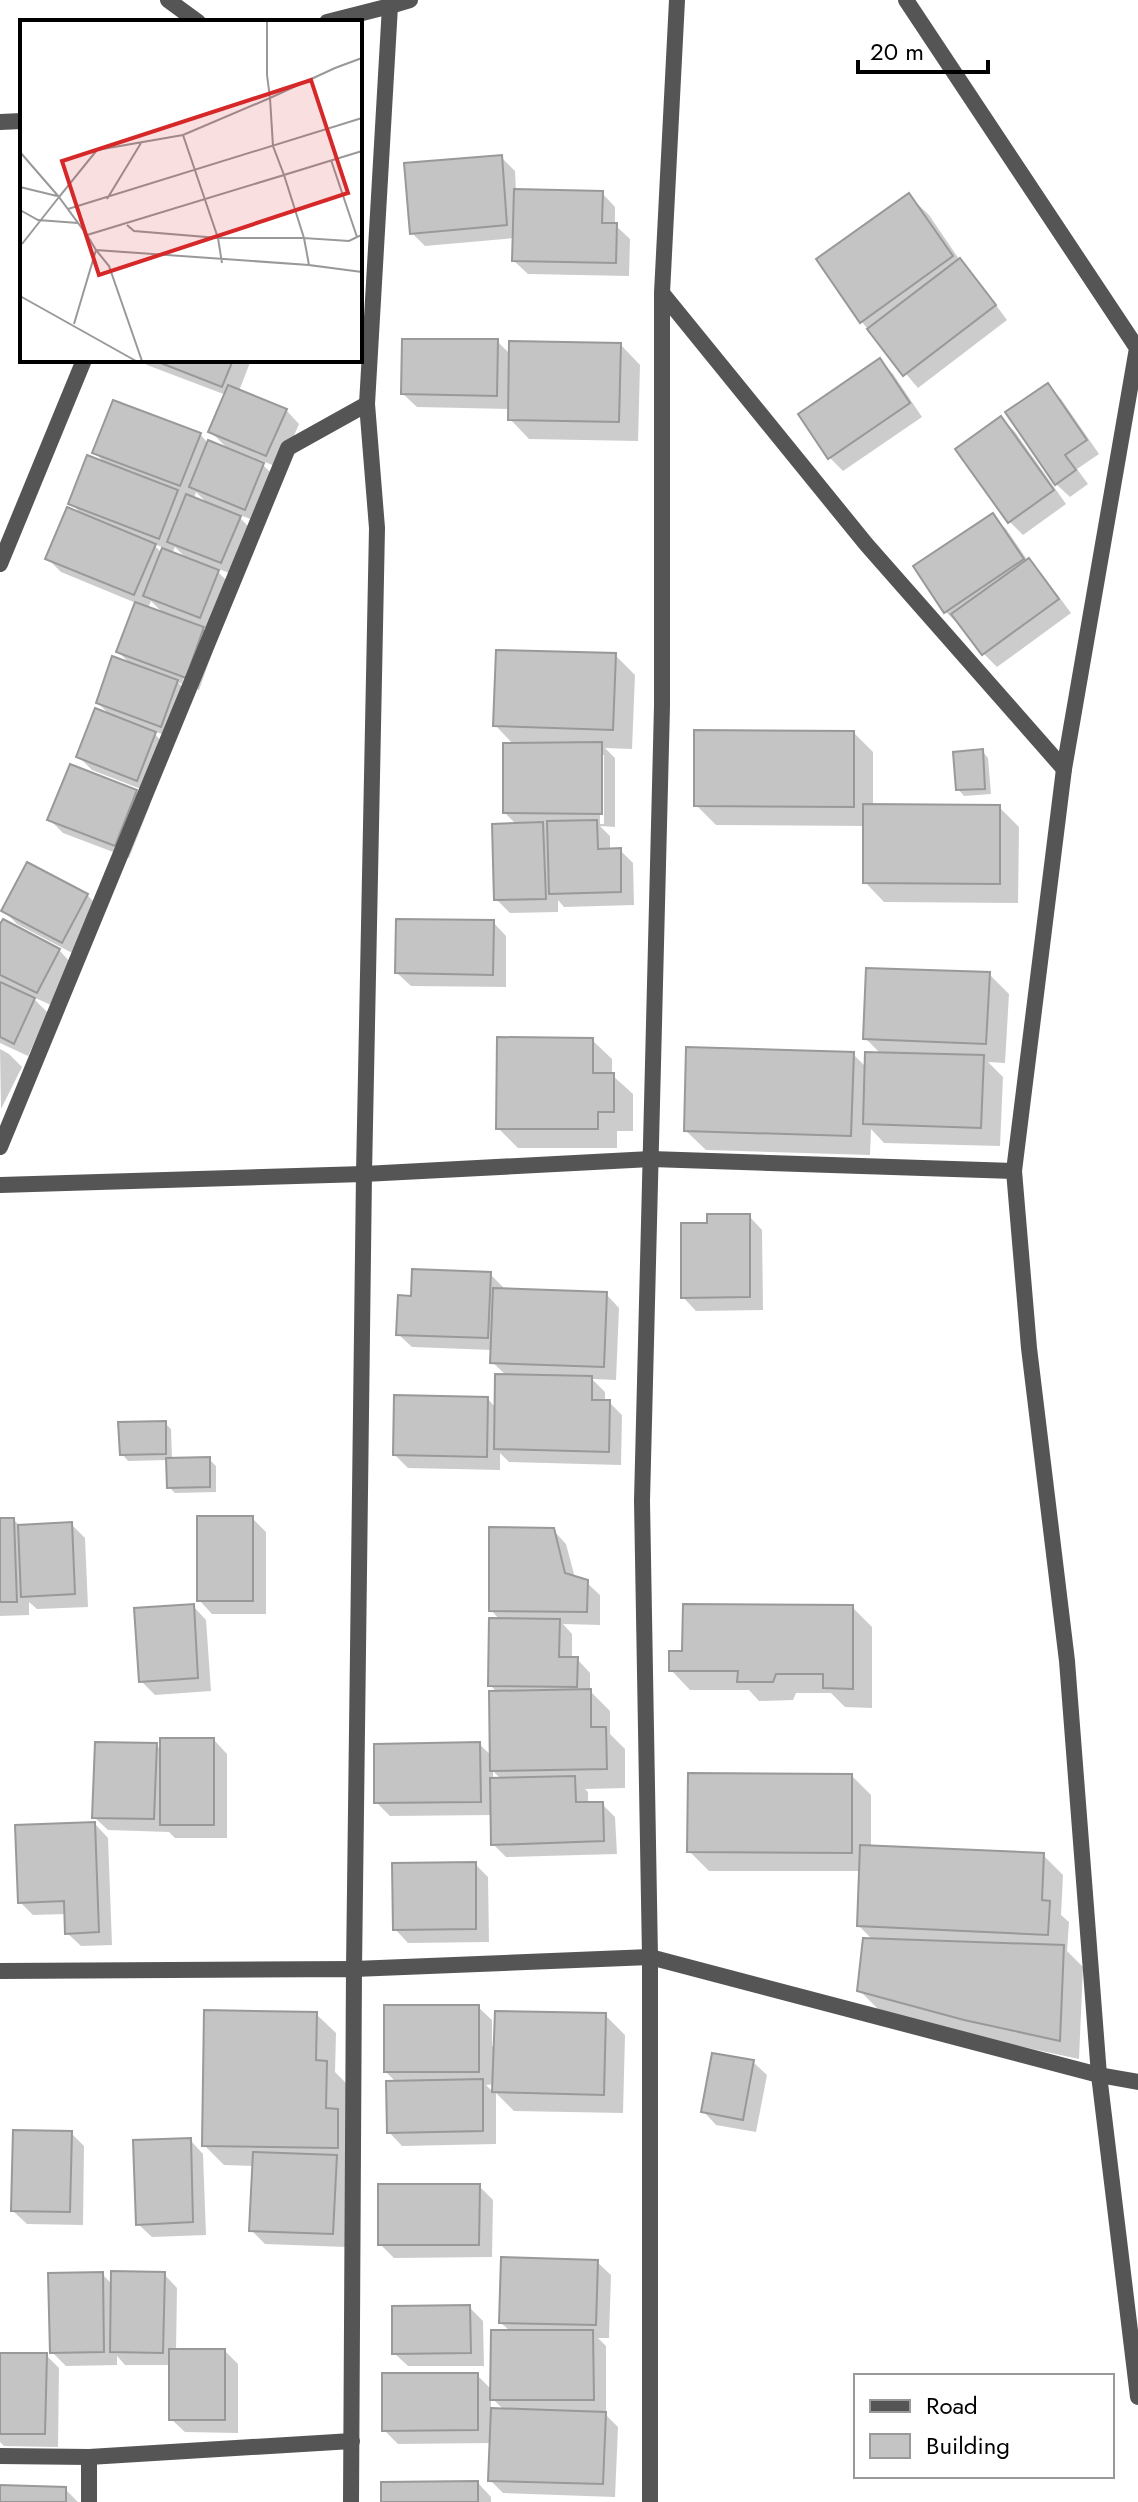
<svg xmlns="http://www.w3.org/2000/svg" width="1138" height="2502" font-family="Jost,sans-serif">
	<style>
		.shadow { fill: #0003; fill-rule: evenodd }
		.building { fill: #c4c4c4; stroke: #999; stroke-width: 2 }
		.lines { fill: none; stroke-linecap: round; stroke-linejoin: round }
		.minor { stroke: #555; stroke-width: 16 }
		.inset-road { fill: none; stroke: #999; stroke-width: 2 }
		.view { fill: #d62828; fill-opacity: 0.15; stroke: #d62828; stroke-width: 4 }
		.inset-edge { fill: none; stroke: #000; stroke-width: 4 }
	</style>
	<rect width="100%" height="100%" fill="#fff"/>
	<g class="shadow">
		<polygon points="501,157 515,171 516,191 602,193 615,207 615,225 630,239 629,276 528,274 514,261 515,238 425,246 412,233"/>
		<polygon points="909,196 929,215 961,262 973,274 1007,320 918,388 861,321"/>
		<polygon points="497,341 511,355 621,345 640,365 638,441 529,439 510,419 510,409 417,407 403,394"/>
		<path d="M143,360H251L239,391L286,410L299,424L280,468L257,459L276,478L258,522L235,513L253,531L235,575L213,567L231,585L213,630L199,625L216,642L199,690L185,685L204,633H199L182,684L178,682L183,688L175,739L151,730L168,748L151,793L92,770L78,756L112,717L98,703L132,665L118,652L136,603L61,572L48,559L83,516L71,503L107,465L95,453L200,434L207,442L230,451L210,431L226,395L147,365ZM196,492L210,506L194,499ZM152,543L164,548L162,553ZM175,547L188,560L172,554ZM151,601L164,614L148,608Z"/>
		<polygon points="880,360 893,374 922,417 843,471 830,458"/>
		<polygon points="1048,386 1061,399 1099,454 1077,469 1088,484 1070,497 1056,484"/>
		<polygon points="1001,418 1015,432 1066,504 1023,535 1010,522 958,449"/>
		<polygon points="992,515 1006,529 1028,561 1042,574 1071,613 997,667 984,654 961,624 959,625 946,612"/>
		<path d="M615,655L635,675L632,749L605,748L615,758V827L600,826L610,836V850H620L633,863L634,905L564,907L558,900V912L510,913L496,899L517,825L505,813L514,745L495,725ZM600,755H604V824H600Z"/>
		<polygon points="854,733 873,752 873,806 999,807 1019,827 1018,903 884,902 865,882 865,826 716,825 696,805"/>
		<polygon points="982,751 988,758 991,794 964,796 958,789"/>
		<polygon points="136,792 150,805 129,858 63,833 49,819"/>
		<polygon points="87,895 101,909 76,955 17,924 4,911"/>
		<polygon points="493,922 506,936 506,987 411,986 397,973"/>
		<polygon points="0,929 59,950 72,964 51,1005 31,996 48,1013 28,1056 0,1043"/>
		<polygon points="989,974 1009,994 1005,1063 988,1062 1003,1077 1000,1146 884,1143 871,1129 870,1155 706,1150 686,1131 853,1054 867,1068 882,1055 865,1038"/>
		<polygon points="592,1040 612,1059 612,1075 633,1094 633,1131 617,1131 617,1148 518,1148 498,1128"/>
		<polygon points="0,1049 9,1054 22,1067 1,1109"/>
		<polygon points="749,1216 762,1230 763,1310 696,1311 683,1297 709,1225"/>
		<polygon points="490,1274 503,1287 503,1290 606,1294 619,1308 616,1380 592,1379 605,1392 605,1402 609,1402 622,1415 621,1465 509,1462 500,1453 500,1470 408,1468 395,1455 488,1399 496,1408 507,1376 492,1362 493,1350 412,1347 398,1334 412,1298"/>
		<polygon points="165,1423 171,1429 172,1460 209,1459 216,1466 216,1492 175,1493 169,1487 168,1460 128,1461 122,1454"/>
		<polygon points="252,1518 266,1532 266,1614 212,1614 199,1600"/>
		<polygon points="0,1520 14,1520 21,1527 71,1524 85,1538 88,1607 37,1609 29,1602 29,1615 0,1616"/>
		<path d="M553,1530L566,1544L575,1578L586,1582L600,1595V1625L563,1624L572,1634V1659H577L590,1673V1691L610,1711V1734L625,1749V1788L585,1789L588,1792V1804H602L615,1817L617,1854L506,1857L493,1844L492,1815L390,1816L376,1802L479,1744L492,1756L498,1693L490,1685L500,1620L491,1610ZM493,1771L502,1780H493Z"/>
		<polygon points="193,1606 206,1620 211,1691 155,1695 141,1681"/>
		<polygon points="852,1607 872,1627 872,1708 845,1707 831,1693 796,1693 793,1700 759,1701 749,1690 690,1690 671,1670 684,1653"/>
		<polygon points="214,1740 227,1754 227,1838 175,1838 169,1832 108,1830 94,1817 156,1745 162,1751"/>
		<polygon points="852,1776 871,1795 871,1847 1043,1855 1063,1875 1061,1915 1069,1922 1067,1951 1083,1967 1079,2059 985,2039 879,2010 859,1990 873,1940 859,1926 861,1871 709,1871 689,1851"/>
		<polygon points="95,1824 108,1838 112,1945 81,1946 67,1933 67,1914 33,1915 20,1902"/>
		<polygon points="475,1864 488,1877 489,1942 408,1943 395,1929"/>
		<path d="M478,2007L492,2020V2046L605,2015L625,2035L623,2113L514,2111L496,2093V2144L402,2146L389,2132L396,2082L386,2072ZM495,2084L494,2093L486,2085Z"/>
		<polygon points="316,2014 336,2033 335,2072 346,2083 346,2247 265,2244 251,2230 254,2166 224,2165 204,2145"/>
		<polygon points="753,2062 767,2075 756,2132 716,2125 703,2111"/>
		<polygon points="71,2133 84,2146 83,2225 27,2224 13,2211"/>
		<polygon points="190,2140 203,2154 206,2235 152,2237 138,2224"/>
		<polygon points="479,2186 493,2200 492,2257 394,2258 380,2244"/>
		<path d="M597,2262L611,2275L609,2338H598L606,2346V2415L618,2427L615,2497L503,2493L490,2480L491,2443L398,2444L384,2430L477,2375L492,2390L511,2332L501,2323ZM491,2397L504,2410H491Z"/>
		<polygon points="102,2274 113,2285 164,2274 177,2288 176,2351 225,2351 238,2364 238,2433 185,2432 171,2419 171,2365 125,2365 117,2356 117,2365 66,2366 52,2352"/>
		<polygon points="469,2307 483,2321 484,2366 408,2366 394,2353"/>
		<polygon points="0,2355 46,2355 59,2368 58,2447 4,2446 0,2442"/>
		<polygon points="478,2483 491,2497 491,2502 383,2502"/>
		<polygon points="0,2487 65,2489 78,2502 0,2502"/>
	</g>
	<g class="building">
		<polygon points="502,155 507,225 410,234 404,163"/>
		<polygon points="514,189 603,191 602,223 617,223 616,263 512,261"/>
		<polygon points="909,193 953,256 860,323 816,259"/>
		<polygon points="960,258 996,305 903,376 867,329"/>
		<polygon points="402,339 498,339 497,396 401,394"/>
		<polygon points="509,341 621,343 619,422 508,420"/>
		<polygon points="880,358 910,403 828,459 798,414"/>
		<polygon points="153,360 233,360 222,387"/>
		<polygon points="1048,383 1087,440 1065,455 1076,470 1055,485 1005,412"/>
		<polygon points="228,385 287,409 266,456 208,432"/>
		<polygon points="113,400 201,433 180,486 92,453"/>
		<polygon points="1001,416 1054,490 1008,523 955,449"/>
		<polygon points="208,440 264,463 245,510 189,487"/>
		<polygon points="87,455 178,490 159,539 68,504"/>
		<polygon points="186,494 241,516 221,563 167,542"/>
		<polygon points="67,507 156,544 134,595 45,559"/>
		<polygon points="993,513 1024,559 944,613 913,566"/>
		<polygon points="162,548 219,570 200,618 143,596"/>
		<polygon points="1029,558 1059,599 982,655 951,614"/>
		<polygon points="135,602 204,627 186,678 116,652"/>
		<polygon points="496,650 616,653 613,730 493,726"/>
		<polygon points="112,656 178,680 161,727 96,703"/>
		<polygon points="95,708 156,732 137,781 76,757"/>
		<polygon points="694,730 854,731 854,807 694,806"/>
		<polygon points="602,742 602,814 503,813 503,743"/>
		<polygon points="983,749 985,789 956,790 953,752"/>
		<polygon points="70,764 137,790 115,846 47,820"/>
		<polygon points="863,804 1000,805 1000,884 863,883"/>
		<polygon points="597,820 598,849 621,848 621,892 549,894 547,821"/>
		<polygon points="543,822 546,899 494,900 492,824"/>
		<polygon points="27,862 88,894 62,943 1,911"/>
		<polygon points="3,919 60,949 37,993 0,975 0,924"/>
		<polygon points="396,919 494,920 493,975 395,973"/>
		<polygon points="866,968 990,972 986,1044 863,1039"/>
		<polygon points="0,982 35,998 14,1044 0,1037"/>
		<polygon points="497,1037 593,1038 593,1073 614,1073 614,1112 598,1112 598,1129 496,1129"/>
		<polygon points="686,1047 854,1052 851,1136 684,1131"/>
		<polygon points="865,1052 984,1055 981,1128 863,1124"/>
		<polygon points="707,1214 750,1214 750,1297 681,1298 681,1223 707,1223"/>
		<polygon points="412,1269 491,1272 488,1338 396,1335 398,1295 411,1296"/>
		<polygon points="493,1288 607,1292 604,1367 490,1363"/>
		<polygon points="495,1374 592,1376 592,1400 610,1400 609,1452 494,1449"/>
		<polygon points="394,1395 488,1397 487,1457 393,1455"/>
		<polygon points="166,1421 166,1454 120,1455 118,1422"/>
		<polygon points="210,1457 210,1487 167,1488 166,1458"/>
		<rect x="197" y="1516" width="56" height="85"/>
		<polygon points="0,1518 14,1518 17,1602 0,1602"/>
		<polygon points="72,1522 75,1594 21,1597 18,1525"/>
		<polygon points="489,1527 554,1528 565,1573 588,1580 587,1612 489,1611"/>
		<polygon points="194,1604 198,1678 139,1682 134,1608"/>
		<polygon points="683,1604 853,1605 853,1689 823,1688 823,1674 776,1674 773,1682 737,1682 738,1671 669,1671 669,1651 682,1651"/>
		<polygon points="489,1618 560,1619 559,1657 578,1657 577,1687 488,1686"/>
		<polygon points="591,1689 591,1727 606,1727 607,1769 490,1771 489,1691"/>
		<rect x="160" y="1738" width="54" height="87"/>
		<polygon points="95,1742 157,1743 154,1819 92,1818"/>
		<polygon points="480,1742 481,1802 374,1803 374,1744"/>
		<polygon points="688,1773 852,1774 852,1853 687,1852"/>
		<polygon points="575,1776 576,1802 603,1802 604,1841 491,1845 490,1778"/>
		<polygon points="95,1822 99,1932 65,1934 64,1901 18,1903 15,1825"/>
		<polygon points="860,1845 1044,1853 1042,1900 1050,1901 1048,1935 857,1926"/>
		<polygon points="476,1862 476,1929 393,1930 392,1863"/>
		<polygon points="863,1938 1064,1945 1060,2041 964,2020 857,1991"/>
		<rect x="384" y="2005" width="95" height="67"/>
		<polygon points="204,2010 317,2012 316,2060 327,2061 326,2108 338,2109 338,2148 202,2146"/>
		<polygon points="495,2011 606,2013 604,2095 492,2092"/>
		<polygon points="712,2053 754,2060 743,2120 701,2112"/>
		<polygon points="483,2079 483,2131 387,2133 386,2081"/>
		<polygon points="13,2130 72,2131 70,2212 11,2211"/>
		<polygon points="191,2138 193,2222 136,2225 133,2140"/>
		<polygon points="253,2152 337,2155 333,2234 249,2231"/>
		<polygon points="378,2184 480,2184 479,2245 378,2245"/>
		<polygon points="501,2257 598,2260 596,2325 499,2323"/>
		<polygon points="111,2271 165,2272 163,2353 110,2352"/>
		<polygon points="103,2272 104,2352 50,2353 48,2273"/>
		<polygon points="470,2305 471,2353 392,2354 392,2306"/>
		<polygon points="491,2330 593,2330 594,2400 490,2400"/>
		<rect x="169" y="2349" width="56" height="71"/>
		<polygon points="0,2353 47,2353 45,2434 0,2434"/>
		<polygon points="382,2373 478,2373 478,2430 382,2431"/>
		<polygon points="491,2408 606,2412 603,2484 488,2481"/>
		<polygon points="478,2481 478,2502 381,2502 381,2482"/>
		<polygon points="0,2485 66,2487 66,2502 0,2502"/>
	</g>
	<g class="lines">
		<g class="minor">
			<polyline points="168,0 198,22"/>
			<polyline points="410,0 390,6 367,404 377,528 364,1174 354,1969 650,1957 1099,2075 1138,2082"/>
			<polyline points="906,0 1137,348 1064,769 1014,1171 1029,1348 1067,1661 1099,2075 1138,2397"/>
			<polyline points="327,22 390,6"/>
			<polyline points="0,122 22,121"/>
			<polyline points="662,293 866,544 1064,769"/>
			<polyline points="0,564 84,360"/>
			<polyline points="0,1147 288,448 367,404"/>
			<polyline points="0,1185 364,1174 651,1159 1014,1171"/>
			<polyline points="0,1971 354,1969 351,2502"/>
			<polyline points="0,2456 89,2457 352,2441"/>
			<polyline points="89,2457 89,2502"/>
			<polyline points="650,2502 650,1957 642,1501 662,706 662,293 677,0"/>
		</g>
	</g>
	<g transform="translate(20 20)">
		<rect width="342" height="342" fill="#fff"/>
		<path class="inset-road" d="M247,1V55L250,78L253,126L264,155L67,215L39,177L77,130L163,115L250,78L315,48L342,38M163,115L198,218H284L264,155L342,131M0,132L39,177M311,140L337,217L342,215M0,167L37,176M87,179L121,123M48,189L342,98M0,190L18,200L58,203M107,205L114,211L198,218L202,243M67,215L76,230L289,245M337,217L329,221L284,218L289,245L342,252M2,224L39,177M76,230L89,246L122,341M0,276L116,341M54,304L76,230"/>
		<path class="view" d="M291,60L328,173L79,255L42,141Z"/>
		<rect width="342" height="342" class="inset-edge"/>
	</g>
	<rect x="854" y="2374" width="260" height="104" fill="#ffffff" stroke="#999999" stroke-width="2"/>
	<rect x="870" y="2400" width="40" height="12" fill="#555555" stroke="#999999" stroke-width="2"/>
	<text x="926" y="2414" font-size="24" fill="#000000">Road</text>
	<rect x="870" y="2434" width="40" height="24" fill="#c4c4c4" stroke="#999999" stroke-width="2"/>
	<text x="926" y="2454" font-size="24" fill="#000000">Building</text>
	<path d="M858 60v12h130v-12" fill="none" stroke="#000000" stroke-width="4"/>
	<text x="870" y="60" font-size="24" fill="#000000" stroke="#ffffff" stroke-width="6" paint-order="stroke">20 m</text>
</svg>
